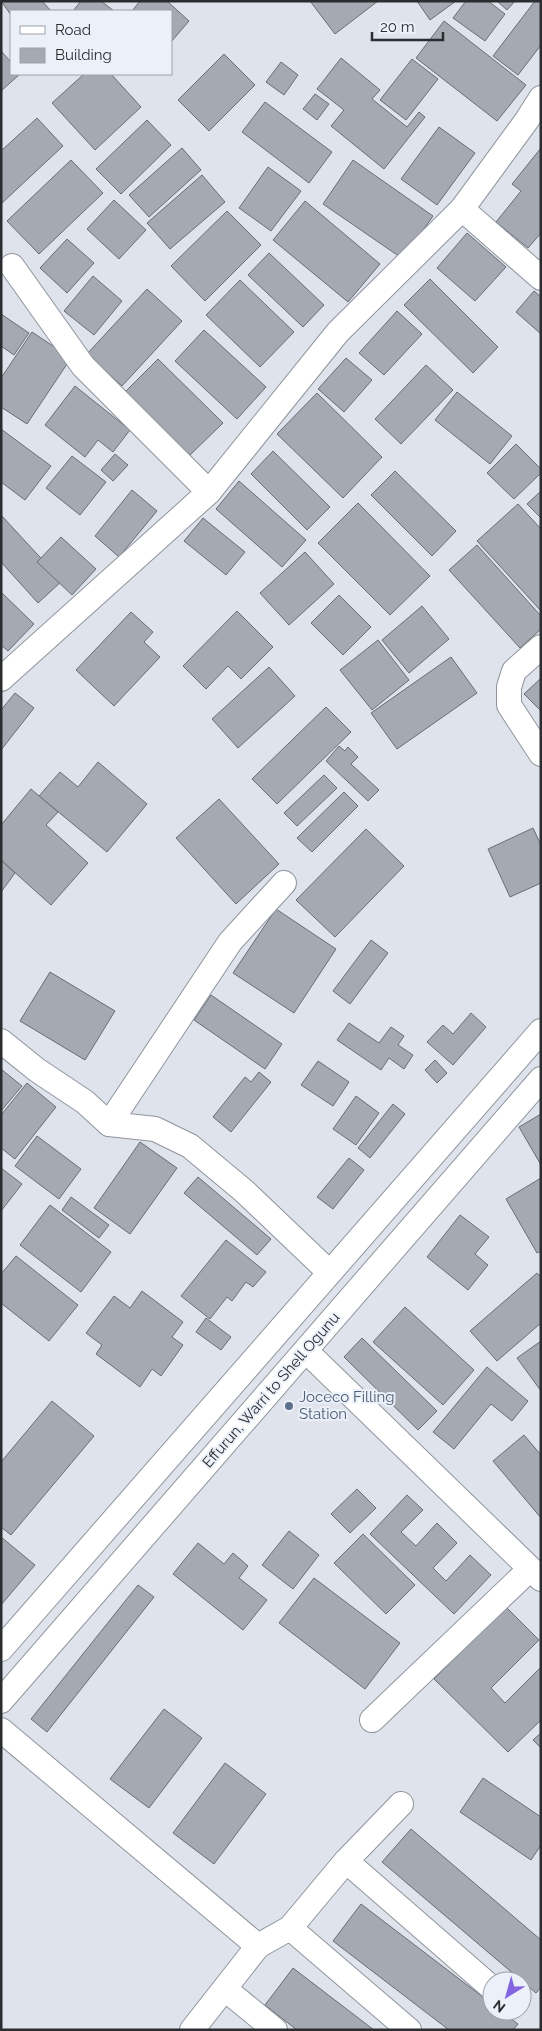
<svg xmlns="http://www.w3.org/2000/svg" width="542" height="2031" font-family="Raleway,sans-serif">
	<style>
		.building { fill: #a5aab2; stroke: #696e75 }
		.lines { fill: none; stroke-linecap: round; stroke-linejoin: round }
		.minor-casing { stroke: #90959d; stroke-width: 26 }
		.minor { stroke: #fff; stroke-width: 24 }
		.service-dot { fill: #5c6f8a; stroke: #ebf0f9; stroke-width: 2 }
		.labels { text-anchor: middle; stroke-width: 4; stroke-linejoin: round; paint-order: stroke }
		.street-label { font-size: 15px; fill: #2b2d30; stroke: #ebf0f9 }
		.service-label { font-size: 15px; fill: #4e5e75; stroke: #ebf0f9; text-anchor: start }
	</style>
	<rect width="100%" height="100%" fill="#dee3ec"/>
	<g class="building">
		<polygon points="1,1 42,1 51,11 11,11 11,15"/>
		<polygon points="81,1 101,1 114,11 73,11"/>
		<polygon points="140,1 167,1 189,21 171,42 171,11 132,11"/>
		<polygon points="310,1 378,1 335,34"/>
		<polygon points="417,1 456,1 430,20"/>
		<polygon points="466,1 488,1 505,14 485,41 453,18"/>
		<polygon points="497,1 515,1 507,10"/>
		<polygon points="535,1 541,1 541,45 518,75 493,56"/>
		<polygon points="444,21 526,85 497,121 416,58"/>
		<polygon points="1,51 11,62 11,74 20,74 1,91"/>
		<polygon points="224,54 255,85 209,131 178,100"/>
		<polygon points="341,58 380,90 372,99 407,127 419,112 425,117 384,169 331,126 344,110 317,89"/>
		<polygon points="412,59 438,79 406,120 380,100"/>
		<polygon points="281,62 298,75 284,95 266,82"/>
		<polygon points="84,74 111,74 141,107 95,150 52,103"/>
		<polygon points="315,94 329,104 317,120 303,109"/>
		<polygon points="265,102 332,152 309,183 242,132"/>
		<polygon points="37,118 63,146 1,204 1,151"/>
		<polygon points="147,120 171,145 121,194 96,169"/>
		<polygon points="439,127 475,153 437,205 401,179"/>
		<polygon points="182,148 201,170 149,217 129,195"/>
		<polygon points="541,148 541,233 528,248 496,222 521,191 512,184"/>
		<polygon points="71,160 103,193 39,254 7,221"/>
		<polygon points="353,160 433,216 403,259 323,204"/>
		<polygon points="268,167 301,191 271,231 239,208"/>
		<polygon points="202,175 225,202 170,249 147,223"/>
		<polygon points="114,200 146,230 119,259 87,229"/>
		<polygon points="305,201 380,264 348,302 273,240"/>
		<polygon points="227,211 261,245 205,301 171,266"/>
		<polygon points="467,233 506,267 475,301 437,268"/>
		<polygon points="67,239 94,263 67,293 40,268"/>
		<polygon points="269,253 324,305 303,327 248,275"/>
		<polygon points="93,276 122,301 94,335 64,311"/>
		<polygon points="430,279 498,347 473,373 404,305"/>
		<polygon points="240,280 294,332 260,367 206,315"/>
		<polygon points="147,289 182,321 122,386 87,354"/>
		<polygon points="534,291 541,297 541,334 516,312"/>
		<polygon points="397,311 422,334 384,375 359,353"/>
		<polygon points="1,314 29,333 14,355 1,346"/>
		<polygon points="204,330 266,387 237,419 175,361"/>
		<polygon points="32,332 71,358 27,424 1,407 1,378"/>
		<polygon points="346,358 372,380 344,412 318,389"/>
		<polygon points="158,359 223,423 189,456 124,393"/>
		<polygon points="426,365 453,390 401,444 375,419"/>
		<polygon points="75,386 130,430 113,452 98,440 85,457 45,425"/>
		<polygon points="457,392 512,436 490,464 435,420"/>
		<polygon points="317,393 382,457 343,498 277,434"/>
		<polygon points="1,429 51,466 25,500 1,482"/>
		<polygon points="516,444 541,469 541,473 514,499 487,473"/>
		<polygon points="273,451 330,507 307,530 251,474"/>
		<polygon points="115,454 128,465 113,481 101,470"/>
		<polygon points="72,456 106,482 80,515 46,488"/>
		<polygon points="395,471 456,531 432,556 371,495"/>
		<polygon points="239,481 306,540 282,567 216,509"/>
		<polygon points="132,490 157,511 119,557 95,536"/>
		<polygon points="541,491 541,518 527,504"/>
		<polygon points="358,503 430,576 390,615 318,543"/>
		<polygon points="518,504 541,529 541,611 477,541"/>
		<polygon points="1,515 62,581 38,603 1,562"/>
		<polygon points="203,518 245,552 226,575 184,541"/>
		<polygon points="61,537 96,569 72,595 37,562"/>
		<polygon points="477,545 541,616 541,629 520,648 449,570"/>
		<polygon points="305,552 334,584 289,625 260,593"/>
		<polygon points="1,592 34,624 8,651 1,645"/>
		<polygon points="339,595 371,627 343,655 311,623"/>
		<polygon points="422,606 449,639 409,673 382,640"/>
		<polygon points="237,611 273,647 241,679 228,666 206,689 183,666"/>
		<polygon points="131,612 153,632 144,642 160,657 114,706 76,670"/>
		<polygon points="378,640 409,680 372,710 340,670"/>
		<polygon points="451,657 477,693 397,749 371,713"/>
		<polygon points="269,667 295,696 238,748 212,719"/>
		<polygon points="541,678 541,711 524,694"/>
		<polygon points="15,693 34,708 1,750 1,710"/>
		<polygon points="326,707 351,732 277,804 252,779"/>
		<polygon points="339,746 345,751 348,747 358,757 351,764 379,790 368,801 326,761"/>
		<polygon points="98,762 147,804 107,852 39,796 60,772 78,787"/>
		<polygon points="324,775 337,788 297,826 284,813"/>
		<polygon points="31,789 58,812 46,825 88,863 51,905 1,860 1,825"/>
		<polygon points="344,792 358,806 312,852 297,838"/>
		<polygon points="219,799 279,864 236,904 176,838"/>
		<polygon points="533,828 541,845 541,883 510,897 488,849"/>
		<polygon points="366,829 404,866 335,937 296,900"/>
		<polygon points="1,860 15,873 1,892"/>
		<polygon points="276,909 336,949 294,1013 233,973"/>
		<polygon points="371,940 388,953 350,1004 333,991"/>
		<polygon points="50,972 115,1011 85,1060 20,1021"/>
		<polygon points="211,995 282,1044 265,1069 194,1020"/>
		<polygon points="471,1013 486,1027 453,1065 427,1042 443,1025 453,1034"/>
		<polygon points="349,1023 379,1043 391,1027 404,1036 398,1045 413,1055 404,1069 389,1058 381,1070 337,1040"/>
		<polygon points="435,1060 447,1073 437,1083 425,1070"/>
		<polygon points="318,1061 349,1082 333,1106 301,1085"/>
		<polygon points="1,1069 22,1086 1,1111"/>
		<polygon points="259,1072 271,1082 231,1132 213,1117 245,1077 251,1082"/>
		<polygon points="27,1083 56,1107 15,1159 1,1148 1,1115"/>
		<polygon points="356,1096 379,1113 356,1145 333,1129"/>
		<polygon points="393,1104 405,1114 370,1158 358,1148"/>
		<polygon points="541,1114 541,1165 519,1127"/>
		<polygon points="37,1136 81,1169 59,1199 15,1166"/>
		<polygon points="140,1142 177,1168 130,1234 94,1208"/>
		<polygon points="349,1158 364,1170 333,1209 317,1197"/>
		<polygon points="1,1168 22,1184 1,1211"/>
		<polygon points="198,1177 271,1239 257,1255 184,1193"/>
		<polygon points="541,1178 541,1251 537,1253 506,1199"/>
		<polygon points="71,1197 109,1225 99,1238 62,1210"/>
		<polygon points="50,1205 111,1252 81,1292 20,1245"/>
		<polygon points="460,1215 489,1237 475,1254 488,1265 468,1290 427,1257"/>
		<polygon points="226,1240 266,1272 253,1287 246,1282 232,1301 227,1297 210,1319 181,1296"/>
		<polygon points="16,1256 78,1305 49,1341 1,1303 1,1274"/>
		<polygon points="537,1273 541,1277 541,1323 497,1361 470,1331"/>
		<polygon points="142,1291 183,1322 172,1337 183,1345 161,1376 152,1369 140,1387 96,1354 102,1345 86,1333 114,1296 130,1308"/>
		<polygon points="405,1307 474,1370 443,1405 373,1342"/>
		<polygon points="206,1318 231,1337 221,1350 196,1332"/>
		<polygon points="362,1338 437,1411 418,1430 344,1357"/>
		<polygon points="541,1341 541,1391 517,1358"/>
		<polygon points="487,1367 528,1401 512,1421 491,1404 454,1449 433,1432"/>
		<polygon points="52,1401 94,1436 11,1535 1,1527 1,1462"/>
		<polygon points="524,1435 541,1455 541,1518 493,1461"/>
		<polygon points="357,1489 376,1508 350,1533 331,1514"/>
		<polygon points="407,1495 423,1510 401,1532 416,1546 437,1523 457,1543 433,1568 446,1581 470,1555 491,1575 454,1614 370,1534"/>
		<polygon points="289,1531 319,1555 293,1589 262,1565"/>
		<polygon points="363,1534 415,1585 386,1614 334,1563"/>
		<polygon points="1,1537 35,1565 1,1605"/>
		<polygon points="198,1543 224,1564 233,1553 248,1566 239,1578 267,1600 243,1630 173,1574"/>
		<polygon points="314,1578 400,1643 365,1689 279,1623"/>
		<polygon points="138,1585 154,1597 47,1732 31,1719"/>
		<polygon points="506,1607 539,1640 491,1688 505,1703 541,1667 541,1720 508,1752 434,1679"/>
		<polygon points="164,1709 202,1738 149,1808 110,1779"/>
		<polygon points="541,1733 541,1748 533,1740"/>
		<polygon points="225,1763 266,1794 214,1864 173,1833"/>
		<polygon points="483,1778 541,1817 541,1845 531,1860 460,1812"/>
		<polygon points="411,1829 541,1940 541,1987 536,1993 382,1862"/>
		<polygon points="361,1904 492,2004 492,2011 501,2011 518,2024 513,2030 449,2030 333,1941"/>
		<polygon points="293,1968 374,2030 297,2030 265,2005"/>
	</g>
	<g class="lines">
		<g class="minor-casing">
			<g id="minor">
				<polyline points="462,209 541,278"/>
				<polyline points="12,266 83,366 209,492"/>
				<polyline points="541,647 514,671 509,687 509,705 541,754"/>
				<polyline points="1,679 209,492 338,332 462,209 527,120 541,98"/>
				<polyline points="1,1041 37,1070 85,1102 109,1124 155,1129 190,1146 244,1191 329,1272"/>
				<polyline points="109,1124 230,942 284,883"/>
				<polyline points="306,1351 541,1579"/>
				<polyline points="1,1649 541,1031"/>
				<polyline points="1,1701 541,1079"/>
				<polyline points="372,1720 530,1569"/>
				<polyline points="1,1730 258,1946"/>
				<polyline points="346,1861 492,1988"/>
				<polyline points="290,1928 409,2030"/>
				<polyline points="225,1989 275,2030"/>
				<polyline points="192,2030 258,1946 290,1928 346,1861 401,1804"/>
			</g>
		</g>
		<use href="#minor" class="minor"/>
	</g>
	<circle class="service-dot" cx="289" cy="1406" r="5"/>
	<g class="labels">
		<g class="street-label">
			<text transform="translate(271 1390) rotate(-49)" y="5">Effurun, Warri to Shell Ogunu</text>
		</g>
		<g class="service-label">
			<text x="299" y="1402">Joceco Filling<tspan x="299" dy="17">Station</tspan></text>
		</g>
	</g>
	<rect width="542" height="2031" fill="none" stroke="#2b2d30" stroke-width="5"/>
	<rect x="10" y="10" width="162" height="65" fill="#ebf0f9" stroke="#9ea2a9"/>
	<rect x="20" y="26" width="25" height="8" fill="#ffffff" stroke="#9ea2a9"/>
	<text x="55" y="35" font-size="15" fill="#2b2d30">Road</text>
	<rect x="20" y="48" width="25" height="15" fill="#a5aab2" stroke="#9ea2a9"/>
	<text x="55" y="60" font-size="15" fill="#2b2d30">Building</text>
	<g transform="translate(507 1996) rotate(217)"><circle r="24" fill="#ebf0f9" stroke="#9ea2a9"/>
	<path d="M0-4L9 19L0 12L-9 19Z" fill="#8465e1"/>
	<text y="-8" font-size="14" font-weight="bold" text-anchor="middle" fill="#2b2d30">N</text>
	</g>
	<path d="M372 32v8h71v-8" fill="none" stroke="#2b2d30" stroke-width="2.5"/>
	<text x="380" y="32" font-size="15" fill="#2b2d30" stroke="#ebf0f9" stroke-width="4" paint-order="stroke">20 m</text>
</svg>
